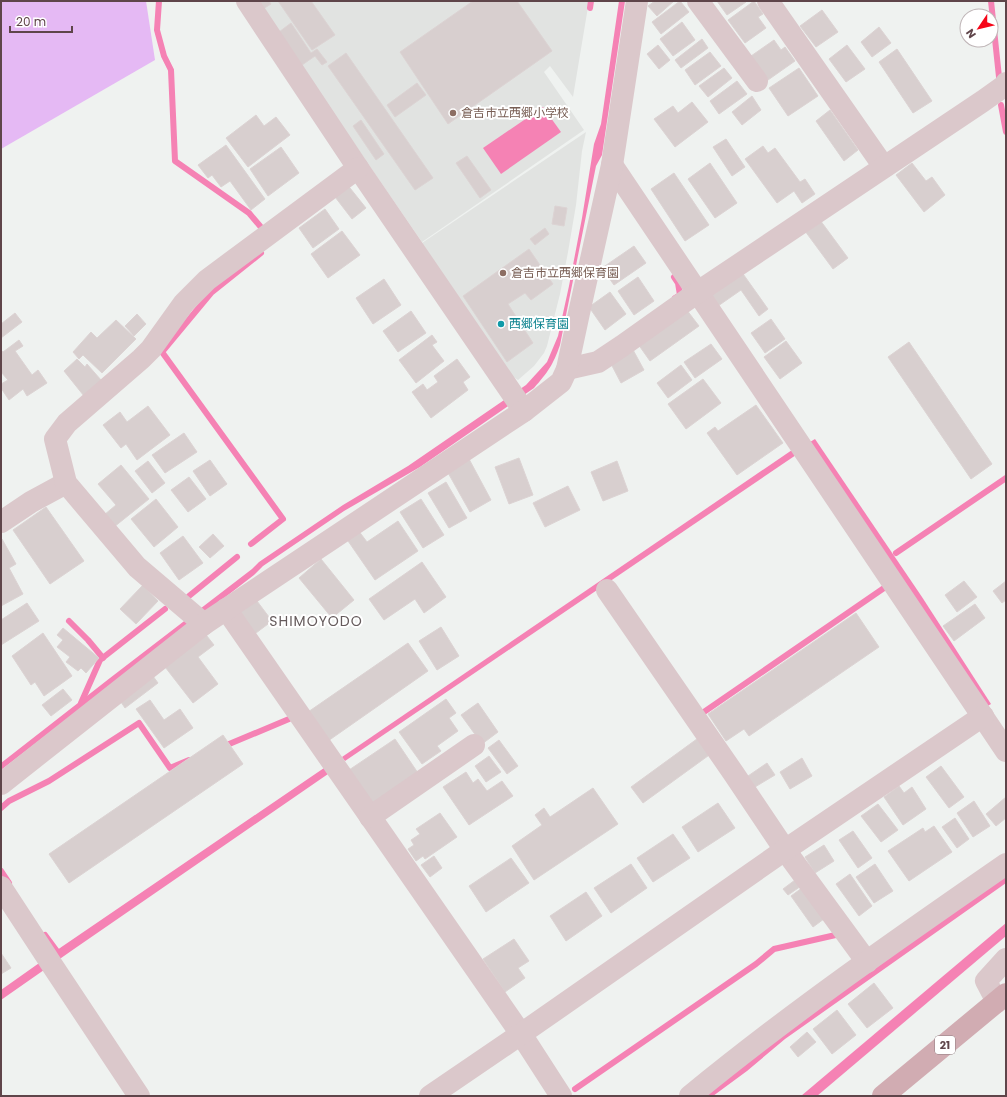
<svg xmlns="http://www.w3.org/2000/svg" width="1007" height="1097" font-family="Poppins,'Noto Sans JP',sans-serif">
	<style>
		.education { fill: #e1e3e1 }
		.green { fill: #e5b9f4 }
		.water { fill: #f582b4 }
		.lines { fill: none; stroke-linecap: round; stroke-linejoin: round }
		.stream { stroke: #f582b4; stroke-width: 6 }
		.building { fill: #d8cfcf; stroke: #dcd3d3 }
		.street { stroke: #dbc8cb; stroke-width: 22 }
		.primary { stroke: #d1acb2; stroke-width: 22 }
		.education-dot { fill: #8d6e63; stroke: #fff; stroke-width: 1.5 }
		.culture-dot { fill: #0f9aa8; stroke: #fff; stroke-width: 1.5 }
		.labels { text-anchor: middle; stroke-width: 4; stroke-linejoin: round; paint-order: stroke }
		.shield { fill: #fff; stroke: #8f7d80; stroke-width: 1 }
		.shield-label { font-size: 11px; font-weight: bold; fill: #5f454a }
		.education-label { font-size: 12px; fill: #785e54; stroke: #fff; text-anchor: start }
		.culture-label { font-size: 12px; fill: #0d838f; stroke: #fff; text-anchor: start }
		.quarter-label { font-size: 14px; letter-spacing: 1px; fill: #655b5c; stroke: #fff }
	</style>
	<rect width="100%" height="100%" fill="#eff2f0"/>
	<g class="education">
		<polygon points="256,1 589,1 573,97 550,66 544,72 584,130 422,242"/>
		<polygon points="586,132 582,151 576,205 568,252 560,294 547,346 544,353 534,366 518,380 512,376 422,243"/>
	</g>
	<polygon class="green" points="1,1 146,1 155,60 1,149"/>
	<g class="water">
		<path d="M619,1H625L602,155L596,166L560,345C553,365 548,372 534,388L420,467L344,511L263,566L254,575L1,770V763L110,678L252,569L259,562L343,505L408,466L526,385L547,362L558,336L569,286L582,218L594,144L601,124Z"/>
		<polygon points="543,107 561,132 501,174 483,148"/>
		<polygon points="815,439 922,597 991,704 986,707 810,442"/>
		<polygon points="792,450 796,455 345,761 342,757"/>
		<polygon points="324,768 328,774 74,949 1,1000 1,990 42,961 60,948"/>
		<polygon points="1006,871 1006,883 785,1039 747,1071 713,1096 697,1096"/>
		<polygon points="1006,923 1006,936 817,1096 801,1096"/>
	</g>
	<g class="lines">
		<g class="stream">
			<polyline points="159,1 157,30 164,56 171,70 175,161 249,213 260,226"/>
			<polyline points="991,1 999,77"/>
			<polyline points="590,8 591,1"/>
			<polyline points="1001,105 1006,132"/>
			<polyline points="674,277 678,283 680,295 675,298"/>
			<polyline points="251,544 283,519 162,352 211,293 261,253"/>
			<polyline points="896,553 1006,478"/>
			<polyline points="189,596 237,557"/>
			<polyline points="69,621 88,640 103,658"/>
			<polyline points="81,703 100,660 165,609"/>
			<polyline points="701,714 884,588"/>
			<polyline points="222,747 289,719"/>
			<polyline points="1,808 9,801 49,781 139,723 170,768 189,760"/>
			<polyline points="1,871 9,883"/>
			<polyline points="45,935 59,954"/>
			<polyline points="575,1089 756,964 774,949 840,934"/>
		</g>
	</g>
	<g class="building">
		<polygon points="257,1 269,1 271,4 263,9"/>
		<polygon points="278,1 311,1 335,35 312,50"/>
		<polygon points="473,1 517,1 552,51 448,124 400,52"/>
		<polygon points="655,1 674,1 657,16 648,6"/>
		<polygon points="680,1 689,12 661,34 652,22"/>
		<polygon points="717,1 745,1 746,2 727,15"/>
		<polygon points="754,1 763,14 758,17 766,28 745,43 728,20"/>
		<polygon points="822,10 838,32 816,47 800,26"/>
		<polygon points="682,22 695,40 673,56 660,39"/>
		<polygon points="291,23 311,53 317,49 327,62 322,65 315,56 302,65 279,32"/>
		<polygon points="879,27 891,43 872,57 861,42"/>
		<polygon points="702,39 708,48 681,68 675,60"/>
		<polygon points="774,40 781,50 785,47 795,61 768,80 751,56"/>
		<polygon points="658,45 670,60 659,69 647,54"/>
		<polygon points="847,45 865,69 846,82 829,59"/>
		<polygon points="897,49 932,101 913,113 879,62"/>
		<polygon points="710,52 721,66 695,85 685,70"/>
		<polygon points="346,53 433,178 415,190 328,66"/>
		<polygon points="724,68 732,78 708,97 699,86"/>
		<polygon points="799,68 818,96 788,116 769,88"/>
		<polygon points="737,81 747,94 719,114 710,101"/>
		<polygon points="417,83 426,95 395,117 387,105"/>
		<polygon points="752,96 761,110 742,125 732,112"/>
		<polygon points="692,102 708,122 675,147 654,119 673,106 678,113"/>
		<polygon points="830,110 858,150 844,161 816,121"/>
		<polygon points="256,115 264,126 276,117 290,135 248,167 226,138"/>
		<polygon points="361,120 384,154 376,160 353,126"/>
		<polygon points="726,139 745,167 732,176 713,147"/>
		<polygon points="226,145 265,199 251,210 230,181 221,187 212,175 208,178 198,165"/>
		<polygon points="763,146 768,153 775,148 800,182 805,179 815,194 802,203 794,191 777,203 745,159"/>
		<polygon points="281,147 299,173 268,196 250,169"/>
		<polygon points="467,156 491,190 480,198 456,163"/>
		<polygon points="710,163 737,203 715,218 688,179"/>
		<polygon points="912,163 926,181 932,177 945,195 924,212 896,175"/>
		<polygon points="674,173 709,225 685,241 651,189"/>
		<polygon points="346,183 366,208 352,219 332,193"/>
		<polygon points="555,206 567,208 564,226 552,224"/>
		<polygon points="325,209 339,229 313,248 299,228"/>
		<polygon points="820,220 848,258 833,269 805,231"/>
		<polygon points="545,228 549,234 535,245 530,239"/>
		<polygon points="342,231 360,255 328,278 311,254"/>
		<polygon points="634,246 646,263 614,285 602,268"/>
		<polygon points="529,249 553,284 531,300 525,293 508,304 533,343 507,362 463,296"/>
		<polygon points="741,271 768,309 759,316 741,290 718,306 709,294"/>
		<polygon points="638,277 654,301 634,315 618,291"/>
		<polygon points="384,279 401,305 373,324 356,298"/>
		<polygon points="610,292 626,314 605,330 589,307"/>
		<polygon points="686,309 699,326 650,361 638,344"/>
		<polygon points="411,311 426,333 398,352 383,331"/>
		<polygon points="15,313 22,322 1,338 1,324"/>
		<polygon points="137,314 146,324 134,336 125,326"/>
		<polygon points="771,319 785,339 765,353 751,333"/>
		<polygon points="116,320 136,339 102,373 83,355 79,359 73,352 91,332 97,338"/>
		<polygon points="432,335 437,342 432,345 444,361 416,383 399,360"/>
		<polygon points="19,340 23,346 15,351 32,375 38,370 47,383 27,396 23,389 9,400 1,388 1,384 8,380 1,372 1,350 3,352"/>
		<polygon points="786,341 802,363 780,379 764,357"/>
		<polygon points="909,342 992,464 971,479 888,357"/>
		<polygon points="711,344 722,359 695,378 684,362"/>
		<polygon points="632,348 644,370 621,383 609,360"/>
		<polygon points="77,359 85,367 87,364 101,380 84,396 64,371"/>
		<polygon points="457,359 470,377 463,382 468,390 431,418 412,392 423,384 427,390 438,382 434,376"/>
		<polygon points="681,365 692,380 668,398 657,383"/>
		<polygon points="703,379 721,403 686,429 668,404"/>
		<polygon points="756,405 783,443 737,475 707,433 715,427 718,431"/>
		<polygon points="148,406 170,435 137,460 126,444 121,448 103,425 120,412 127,422"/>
		<polygon points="184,433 197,452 165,473 152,455"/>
		<polygon points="519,458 533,495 509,504 495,467"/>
		<polygon points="469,459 491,500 470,512 447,471"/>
		<polygon points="210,460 227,484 210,496 193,471"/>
		<polygon points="148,461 165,483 152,493 135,471"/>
		<polygon points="617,461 628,491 603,501 591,472"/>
		<polygon points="121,465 149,499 114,527 104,515 116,505 98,484"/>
		<polygon points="189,477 206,499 188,512 171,490"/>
		<polygon points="446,482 467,518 449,528 428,493"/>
		<polygon points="568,486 580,510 545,527 533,503"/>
		<polygon points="156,499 178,527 154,547 131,519"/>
		<polygon points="421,499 444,535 423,548 400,512"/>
		<polygon points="46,507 84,561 50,584 13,530"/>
		<polygon points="398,521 418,551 375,580 346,538 358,530 367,542"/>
		<polygon points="213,534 224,546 210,558 199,547"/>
		<polygon points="183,536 203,563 179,580 160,553"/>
		<polygon points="2,539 16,564 9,568 23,594 1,606 1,540"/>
		<polygon points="321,559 354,600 332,618 299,578"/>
		<polygon points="422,562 446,597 424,613 415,599 384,620 369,599"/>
		<polygon points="964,581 977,597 957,612 945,595"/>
		<polygon points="1006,581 1006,600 1002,603 993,591"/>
		<polygon points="143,585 158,601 136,624 120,609"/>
		<polygon points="254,597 272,621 252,636 234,612"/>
		<polygon points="27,603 39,621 1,645 1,620"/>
		<polygon points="975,604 985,618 954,641 943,626"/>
		<polygon points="856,613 879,647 749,736 744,729 726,741 708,714"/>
		<polygon points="441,627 459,656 437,670 419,641"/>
		<polygon points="63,628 99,658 86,673 81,668 78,671 66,662 70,657 57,647 63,640 57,635"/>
		<polygon points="203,631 214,645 198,657 218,684 193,703 162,663"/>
		<polygon points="43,633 72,676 44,696 35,682 31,685 12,656"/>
		<polygon points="408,643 428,671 328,741 308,712"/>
		<polygon points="150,672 158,683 125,708 117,696"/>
		<polygon points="63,689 72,700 51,716 42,705"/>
		<polygon points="446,699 456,713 449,718 458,731 437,746 441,751 422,764 399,732"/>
		<polygon points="150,700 164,720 180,709 193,728 164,748 136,709"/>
		<polygon points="478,703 498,732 482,744 461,715"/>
		<polygon points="223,735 243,764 69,883 49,854"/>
		<polygon points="701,736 712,753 643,803 631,787"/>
		<polygon points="395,739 418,773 372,803 349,770"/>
		<polygon points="499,740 518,766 507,774 488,748"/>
		<polygon points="489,756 501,772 486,782 475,766"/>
		<polygon points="802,758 812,776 790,789 780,772"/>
		<polygon points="767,763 775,775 755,787 748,776"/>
		<polygon points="941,766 964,797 949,808 926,777"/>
		<polygon points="466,772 473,783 478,779 487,791 502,781 513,796 469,825 443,787"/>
		<polygon points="899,786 904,793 912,787 926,809 903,825 884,797"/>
		<polygon points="593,788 618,824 534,880 512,846 542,825 535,815 544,808 550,817"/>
		<polygon points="1006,797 1006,818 996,826 986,814"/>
		<polygon points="974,801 990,826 973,837 957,813"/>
		<polygon points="718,803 735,828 698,852 682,827"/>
		<polygon points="878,804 898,830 881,842 861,816"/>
		<polygon points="440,813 457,837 425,859 423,856 416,861 408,849 414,845 411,840 420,834 416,829"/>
		<polygon points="955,818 969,839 957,848 942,827"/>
		<polygon points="934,826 952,852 909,881 888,851 923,828 925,832"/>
		<polygon points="853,831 872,858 858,868 839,840"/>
		<polygon points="673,834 690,858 653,882 637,858"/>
		<polygon points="824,845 834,861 815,873 805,857"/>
		<polygon points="434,856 442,868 430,877 421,865"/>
		<polygon points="511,858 529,883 486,912 469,886"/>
		<polygon points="631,864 647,888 611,913 594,888"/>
		<polygon points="875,864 893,891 874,903 856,877"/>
		<polygon points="850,874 872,906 859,916 836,884"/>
		<polygon points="799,877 804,884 788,895 783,889"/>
		<polygon points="806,885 828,916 813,927 791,896"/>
		<polygon points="586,892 602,916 566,941 550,916"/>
		<polygon points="514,939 529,961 518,968 525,978 505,992 483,959"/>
		<polygon points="1,953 11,968 1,974"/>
		<polygon points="874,983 893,1008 867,1028 848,1004"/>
		<polygon points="837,1010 856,1035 832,1054 813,1029"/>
		<polygon points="807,1032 816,1042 798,1057 790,1047"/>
	</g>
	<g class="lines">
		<g class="street">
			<polyline points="247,1 358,168 524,411"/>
			<polyline points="698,1 757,81"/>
			<polyline points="768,1 884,167"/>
			<polyline points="612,165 1006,751"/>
			<polyline points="567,369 598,362 622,346 698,292 983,101 1004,86 1006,83"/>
			<polyline points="1,522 31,502 66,483"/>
			<polyline points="607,590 734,774 785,850 867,962"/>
			<polyline points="226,609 521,1034 561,1096"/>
			<polyline points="204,624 137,567 66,483 55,439 67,423 141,359 151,349 184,303 207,280 358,168"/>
			<polyline points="1,784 204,624 524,411 561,382 567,369 579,313 612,165 637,1"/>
			<polyline points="370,817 474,745"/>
			<polyline points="1,887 54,968 139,1096"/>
			<polyline points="997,1002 986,981 1006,959"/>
			<polyline points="430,1096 521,1034 782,852 983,716"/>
			<path d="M690,1096C791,1013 899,938 1006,864"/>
		</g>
		<polyline class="primary" points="883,1096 1006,994"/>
	</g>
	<g class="education-dot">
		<circle cx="453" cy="113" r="4"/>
		<circle cx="503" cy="273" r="4"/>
	</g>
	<circle class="culture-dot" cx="501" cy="324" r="4"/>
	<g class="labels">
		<rect class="shield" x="935" y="1036" width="20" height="18" rx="3"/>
		<g class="shield-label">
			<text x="945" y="1049">21</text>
		</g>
		<g class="education-label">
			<text x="461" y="117">倉吉市立西郷小学校</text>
			<text x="511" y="277">倉吉市立西郷保育園</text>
		</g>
		<g class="culture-label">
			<text x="509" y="328">西郷保育園</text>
		</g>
		<g class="quarter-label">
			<text x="316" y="626">SHIMOYODO</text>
		</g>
	</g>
	<rect width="1007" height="1097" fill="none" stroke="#5f454a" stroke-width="4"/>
	<g transform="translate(979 28) rotate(235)"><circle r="19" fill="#ffffff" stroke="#bfb5b7"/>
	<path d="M0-3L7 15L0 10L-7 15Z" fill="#f60619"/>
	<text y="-6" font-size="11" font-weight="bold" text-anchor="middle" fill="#5f454a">N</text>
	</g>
	<path d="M10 26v6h62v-6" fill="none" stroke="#5f454a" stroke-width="2"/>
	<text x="16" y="26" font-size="12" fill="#5f454a" stroke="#ffffff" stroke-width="3" paint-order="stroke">20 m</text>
</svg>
